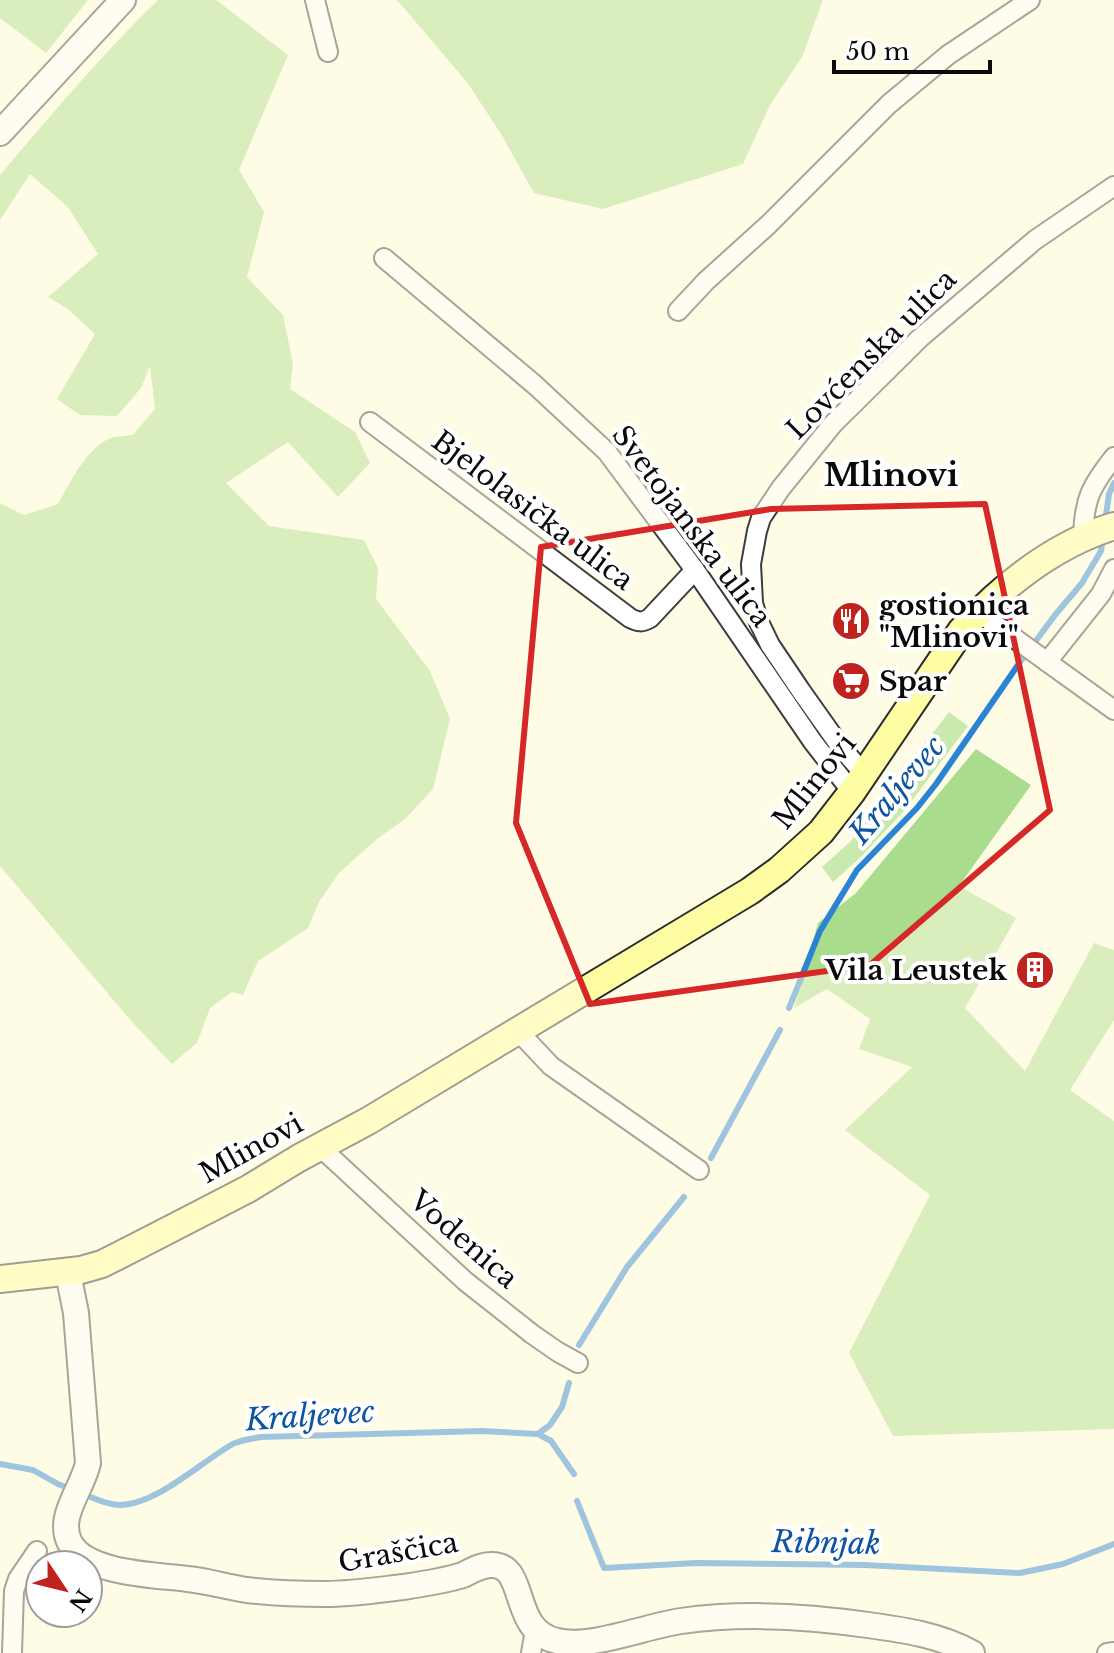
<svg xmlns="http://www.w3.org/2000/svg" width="1114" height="1653" font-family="'Libre Baskerville',serif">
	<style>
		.green { fill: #c9eaaf }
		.forest { fill: #aadc8d }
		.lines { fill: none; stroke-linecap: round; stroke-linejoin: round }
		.stream { stroke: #2b83d4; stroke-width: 6 }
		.minor-casing { stroke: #3d3d3d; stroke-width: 22 }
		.tertiary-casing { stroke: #3d3d3d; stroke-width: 28 }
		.secondary-casing { stroke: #2c2c2c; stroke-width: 30 }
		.minor { stroke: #fff; stroke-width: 18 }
		.tertiary { stroke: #fff; stroke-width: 24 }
		.secondary { stroke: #fffda1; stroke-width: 26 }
		.marked { fill: none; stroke: #d62828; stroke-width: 6; stroke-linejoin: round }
		.labels { text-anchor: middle; stroke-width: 8; stroke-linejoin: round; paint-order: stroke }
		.street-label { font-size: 28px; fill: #0a0a0a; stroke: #fff }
		.poi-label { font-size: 28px; font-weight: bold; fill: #0a0a0a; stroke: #fff; text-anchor: start }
		.water-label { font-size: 30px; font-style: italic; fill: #0e54a0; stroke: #fff }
		.quarter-label { font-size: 32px; font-weight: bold; fill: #0a0a0a; stroke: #fff }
	</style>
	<rect width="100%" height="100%" fill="#fffce6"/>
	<polygon class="green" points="949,712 968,726 905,810 861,857 833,882 822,867 851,841"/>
	<g class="forest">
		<polygon points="0,0 88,0 46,53 0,18"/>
		<path d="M158,0H216L288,55L239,170L264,212L247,277L283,315L293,364L290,389L355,432L370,463L338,497L288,442L226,483L269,526L364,540L378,568L376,599L430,671L450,719L433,789L405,819L377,839L339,873L319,902L308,928L258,961L243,995L232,992L210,1008L197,1043L172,1064L132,1022L0,866V503L24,515L58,504C70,483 88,444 114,437C120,436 127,436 133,435L155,409L150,366L141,388L117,416L80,415L57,399L95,334L68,309L48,297L98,254L67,206L30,174L0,220V175C51,115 102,54 158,0Z"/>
		<polygon points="397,0 823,0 802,57 770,105 743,164 603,209 534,193 501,134 467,82"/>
		<polygon points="976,749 1031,785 959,886 1016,918 965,1008 1025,1071 1094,943 1114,950 1114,1020 1070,1090 1114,1121 1114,1429 893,1436 849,1353 930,1195 845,1130 912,1067 859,1049 870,1019 827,989 794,1008 818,923 856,893"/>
	</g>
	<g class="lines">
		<g class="stream">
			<polyline points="1105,522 1109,494 1114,483"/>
			<polyline points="789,1008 820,931 857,870 917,808 936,784 1018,665 1055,615 1082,583 1101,551 1103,537"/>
			<polyline points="711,1158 780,1030"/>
			<polyline points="579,1345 627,1267 684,1197"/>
			<polyline points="538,1434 551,1441 574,1474"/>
			<polyline points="0,1464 33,1470 58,1484 73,1490"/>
			<path d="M83,1494C94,1498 107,1505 120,1505C157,1504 200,1463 231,1445C239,1440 251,1439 261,1437L482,1431L538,1434L550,1425L562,1407L569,1383"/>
			<polyline points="577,1501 604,1568 696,1563 865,1565 1020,1573 1063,1564 1114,1544"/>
		</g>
		<g class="minor-casing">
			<g id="minor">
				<polyline points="315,0 328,52"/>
				<polyline points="384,258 535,385 607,452 695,570 813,742 852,792"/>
				<polyline points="678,311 706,281 768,225 889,104 948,55 1030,0"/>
				<path d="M370,422L630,618C638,622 642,623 650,618L695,570"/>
				<path d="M1083,537C1084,499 1091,486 1114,457"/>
				<polyline points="978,612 1114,710"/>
				<polyline points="1047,662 1101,594 1114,569"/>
				<polyline points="864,774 840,746 801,691 770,645 758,620 753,603 751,564 757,531 761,518 781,488 833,424 920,338 1035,240 1114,186"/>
				<polyline points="518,1031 551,1066 699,1170"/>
				<polyline points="320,1147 465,1281 532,1334 558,1352 578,1363"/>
				<polyline points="12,1653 14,1591 18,1579 37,1551"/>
				<polyline points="531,1653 535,1630"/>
				<polyline points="1107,1653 1114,1652"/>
			</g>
		</g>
		<g class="tertiary-casing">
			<g id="tertiary">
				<polyline points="0,133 123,0"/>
				<path d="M68,1273L76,1313L88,1463C83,1488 56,1517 70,1543C86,1574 157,1575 188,1579C207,1581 227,1587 247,1590C273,1593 299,1594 325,1594C351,1594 378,1590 403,1587C423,1584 444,1581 463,1575C471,1571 481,1565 491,1565C529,1564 509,1631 557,1641C591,1649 646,1626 681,1621C744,1612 806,1616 868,1625C904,1630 940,1635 972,1653"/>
			</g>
		</g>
		<g class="secondary-casing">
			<path id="secondary" d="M0,1279L81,1270L102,1264L155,1237L248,1189L299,1158L368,1121L750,891L779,870L821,832L852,792L961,631C1004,584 1053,545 1114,526"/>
		</g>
		<use href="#minor" class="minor"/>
		<use href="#tertiary" class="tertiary"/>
		<use href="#secondary" class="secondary"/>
	</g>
	<path d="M0 0H1114V1653H0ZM985,504L1050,810L870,965L590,1004L516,823L541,547L771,509Z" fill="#fffce6" fill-opacity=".55" fill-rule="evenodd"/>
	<path class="marked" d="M985,504L1050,810L870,965L590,1004L516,823L541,547L771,509Z"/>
	<defs>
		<g id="restaurant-disc" transform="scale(2)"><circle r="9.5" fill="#c0221c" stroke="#fff"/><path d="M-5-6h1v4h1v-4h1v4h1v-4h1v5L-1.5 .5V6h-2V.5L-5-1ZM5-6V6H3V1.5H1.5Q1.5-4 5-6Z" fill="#fff"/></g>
		<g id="supermarket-disc" transform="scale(2)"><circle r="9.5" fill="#c0221c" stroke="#fff"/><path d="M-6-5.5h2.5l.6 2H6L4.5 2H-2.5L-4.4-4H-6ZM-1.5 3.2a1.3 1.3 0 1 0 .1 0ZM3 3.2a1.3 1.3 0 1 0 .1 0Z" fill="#fff"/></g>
		<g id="building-disc" transform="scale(2)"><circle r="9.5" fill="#c0221c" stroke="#fff"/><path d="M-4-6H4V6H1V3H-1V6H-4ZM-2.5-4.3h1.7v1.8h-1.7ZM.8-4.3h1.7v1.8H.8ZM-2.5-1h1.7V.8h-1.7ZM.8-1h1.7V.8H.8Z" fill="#fff"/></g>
	</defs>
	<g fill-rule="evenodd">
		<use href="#restaurant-disc" x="851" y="621"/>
		<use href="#supermarket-disc" x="851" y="681"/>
		<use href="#building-disc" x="1035" y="970"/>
	</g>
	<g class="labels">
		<g class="street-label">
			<text transform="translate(871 354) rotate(-45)" y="10">Lovćenska ulica</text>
			<text transform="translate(533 510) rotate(37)" y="10">Bjelolasička ulica</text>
			<text transform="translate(692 526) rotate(53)" y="10">Svetojanska ulica</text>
			<text transform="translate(814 781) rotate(-51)" y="10">Mlinovi</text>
			<text transform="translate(251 1148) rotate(-29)" y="10">Mlinovi</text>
			<text transform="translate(464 1239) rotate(41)" y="10">Vodenica</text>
			<text transform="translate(398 1552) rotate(-10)" y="10">Graščica</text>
		</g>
		<g class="poi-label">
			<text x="879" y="615">gostionica<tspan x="879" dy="32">"Mlinovi"</tspan></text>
			<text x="879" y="691">Spar</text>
			<text x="1007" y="980" text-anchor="end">Vila Leustek</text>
		</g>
		<g class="water-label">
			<text transform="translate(897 790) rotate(-50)" y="10">Kraljevec</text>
			<text transform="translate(310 1416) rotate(-4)" y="10">Kraljevec</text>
			<text transform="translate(826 1543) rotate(1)" y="10">Ribnjak</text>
		</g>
		<g class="quarter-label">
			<text x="891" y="486">Mlinovi</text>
		</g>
	</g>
	<g transform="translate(64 1589) rotate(125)"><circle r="38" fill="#ffffff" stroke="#9d9d9d" stroke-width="2"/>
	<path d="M0-6L14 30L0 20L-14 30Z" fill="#c0221c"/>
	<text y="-12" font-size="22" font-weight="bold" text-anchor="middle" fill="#0a0a0a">N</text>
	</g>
	<path d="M834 60v12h156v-12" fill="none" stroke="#0a0a0a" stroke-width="4"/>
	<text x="846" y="60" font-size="24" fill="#0a0a0a" stroke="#ffffff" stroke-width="6" paint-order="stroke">50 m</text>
</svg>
